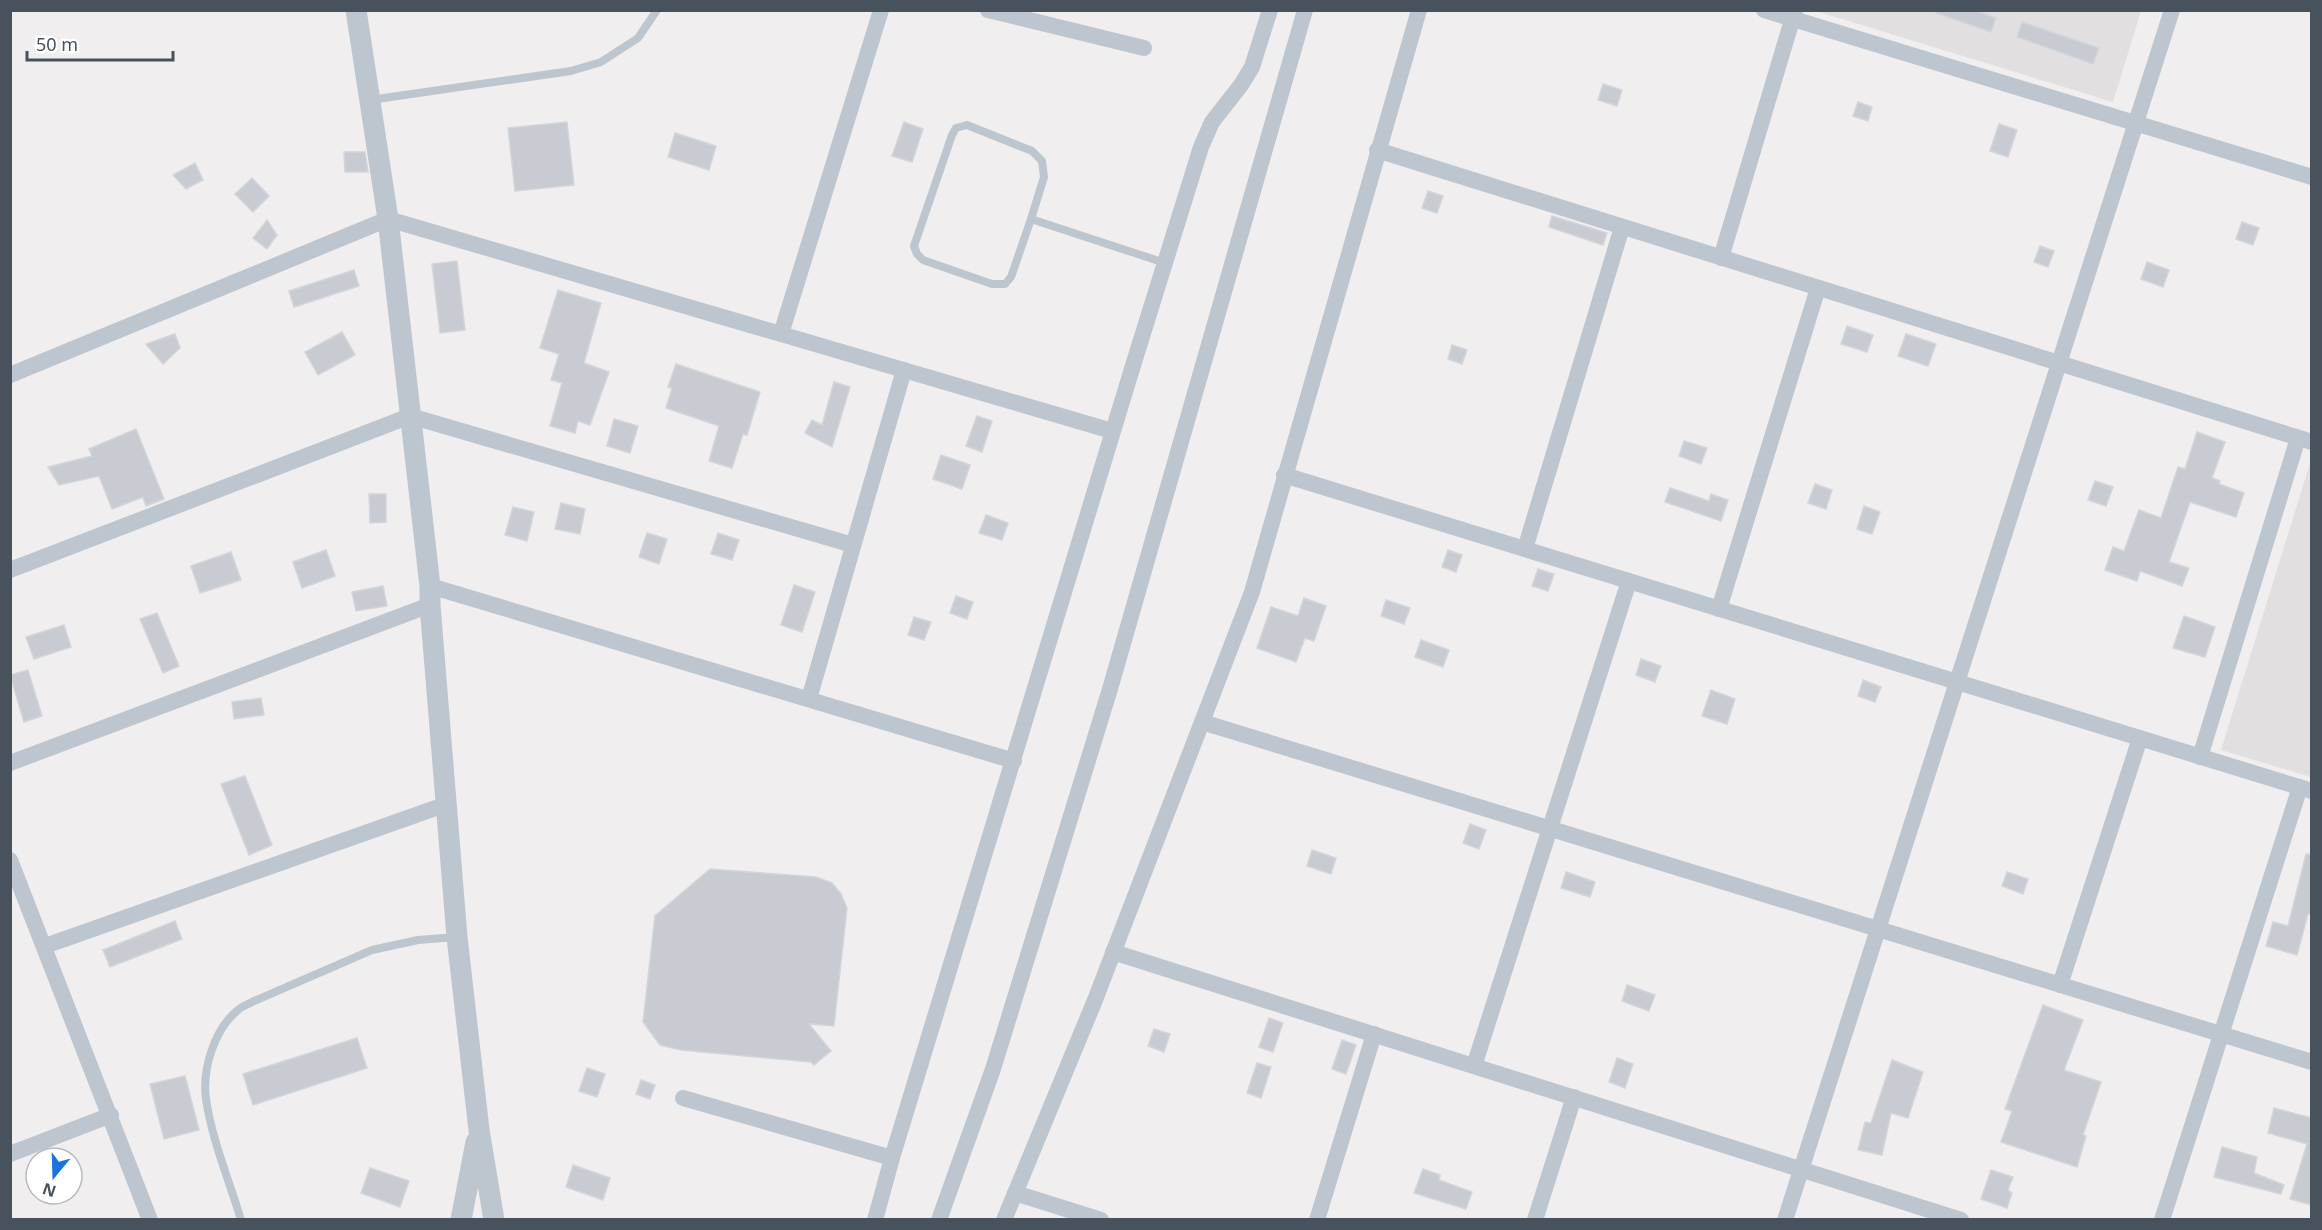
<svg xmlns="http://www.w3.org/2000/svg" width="2322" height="1230" font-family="'Noto Sans',sans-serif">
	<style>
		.education { fill: #e2dfe1 }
		.building { fill: #c8cbd1; stroke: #d3d5da; stroke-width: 1.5 }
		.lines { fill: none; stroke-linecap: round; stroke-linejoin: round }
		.service { stroke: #bdc6ce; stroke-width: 8 }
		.minor { stroke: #bdc6ce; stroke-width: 16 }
		.tertiary { stroke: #bdc6ce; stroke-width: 21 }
	</style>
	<rect width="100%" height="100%" fill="#f1eeef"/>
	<g class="education">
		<polygon points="1816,11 2141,11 2113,102"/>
		<polygon points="2311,460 2311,777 2221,750"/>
	</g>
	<g class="building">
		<polygon points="1936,10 1975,10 1996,18 1991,32 1936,13"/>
		<polygon points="2022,22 2099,48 2093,64 2017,37"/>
		<polygon points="1603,84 1622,90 1617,106 1598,100"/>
		<polygon points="1858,102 1872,107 1868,121 1853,116"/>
		<polygon points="567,122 574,185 515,191 508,128"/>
		<polygon points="904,122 923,129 912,162 892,156"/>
		<polygon points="1999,124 2017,130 2008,157 1990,151"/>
		<polygon points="675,133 716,146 709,170 668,157"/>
		<polygon points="344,152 365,152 368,172 345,172"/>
		<polygon points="195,163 203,180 186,189 173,175"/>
		<polygon points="252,178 269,196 253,212 235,194"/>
		<polygon points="1428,191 1443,196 1437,213 1422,208"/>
		<polygon points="1552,216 1607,233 1603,245 1549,227"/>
		<polygon points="267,220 277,235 267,249 253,238"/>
		<polygon points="2242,222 2259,228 2253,245 2236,239"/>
		<polygon points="2040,246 2054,251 2048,267 2034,262"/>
		<polygon points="457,261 465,330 440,333 432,264"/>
		<polygon points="2147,262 2169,270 2163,287 2141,279"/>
		<polygon points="354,270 359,286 294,307 289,291"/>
		<polygon points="558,290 601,303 584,363 609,372 590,425 578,421 575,433 550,426 562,383 551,380 559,354 540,348"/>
		<polygon points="1847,326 1873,335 1867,352 1841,344"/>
		<polygon points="342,332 355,355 318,375 305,352"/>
		<polygon points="175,334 180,348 163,364 146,344"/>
		<polygon points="1906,334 1936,344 1928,366 1898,356"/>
		<polygon points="1452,345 1467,350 1462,364 1448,359"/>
		<polygon points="676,364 760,392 747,435 743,434 732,468 709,461 719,426 666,408 672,388 668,387"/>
		<polygon points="834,382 850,387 832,447 805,433 812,420 822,425"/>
		<polygon points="977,416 992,421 982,452 966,446"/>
		<polygon points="614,419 638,426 630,453 607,446"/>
		<polygon points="136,429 164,499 146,506 143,497 112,509 99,476 59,485 48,467 92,456 89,449"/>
		<polygon points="2197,432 2225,442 2212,478 2220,481 2219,484 2244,493 2236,517 2190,502 2169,562 2189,568 2182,586 2140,571 2137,581 2105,570 2113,547 2124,551 2139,510 2161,518 2178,467 2185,469"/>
		<polygon points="1684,441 1707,448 1701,464 1679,456"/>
		<polygon points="941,455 970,465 962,489 933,479"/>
		<polygon points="2095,481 2113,487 2106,506 2088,500"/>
		<polygon points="1815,484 1832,490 1826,509 1808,503"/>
		<polygon points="1670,488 1709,501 1711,494 1728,500 1721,521 1665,502"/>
		<polygon points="369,494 386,494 386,522 370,523"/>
		<polygon points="561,503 585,509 580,534 555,529"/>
		<polygon points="1864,506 1880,512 1872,534 1857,529"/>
		<polygon points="513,507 534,512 527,541 505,535"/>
		<polygon points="986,515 1008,523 1002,540 979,533"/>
		<polygon points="647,533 667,539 659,564 639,557"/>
		<polygon points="718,533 739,540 732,560 711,554"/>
		<polygon points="326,550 335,576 302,588 293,562"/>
		<polygon points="1448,550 1462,555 1456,572 1442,567"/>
		<polygon points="231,552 241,580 200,593 191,566"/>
		<polygon points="1538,569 1554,574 1548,591 1532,586"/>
		<polygon points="794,585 815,592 802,632 781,625"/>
		<polygon points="383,586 387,606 356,611 352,592"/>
		<polygon points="956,596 973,602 967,619 950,613"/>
		<polygon points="1304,598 1326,606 1314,641 1305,638 1296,662 1257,648 1271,607 1298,616"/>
		<polygon points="1386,600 1410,608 1404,624 1381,616"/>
		<polygon points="157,613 179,666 163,673 140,619"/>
		<polygon points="2184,616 2215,627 2205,657 2173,648"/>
		<polygon points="914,617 931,622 924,640 908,635"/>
		<polygon points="64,625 71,647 34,659 26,637"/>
		<polygon points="1421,640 1449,650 1443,667 1415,657"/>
		<polygon points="1641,659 1661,666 1655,682 1636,675"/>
		<polygon points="28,670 42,716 24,722 10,675"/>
		<polygon points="1863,680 1881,687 1875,702 1858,696"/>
		<polygon points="1711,690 1735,699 1727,724 1702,716"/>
		<polygon points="261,698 264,715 234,719 232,702"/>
		<polygon points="245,776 272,845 249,855 221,784"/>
		<polygon points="1470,824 1486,830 1479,849 1463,843"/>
		<polygon points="1312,850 1336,858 1331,874 1307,866"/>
		<polygon points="2306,854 2312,855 2312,915 2308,914 2297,955 2266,946 2273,922 2288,926"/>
		<polygon points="710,869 816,877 832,883 841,894 847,908 834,1026 809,1024 831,1051 814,1065 811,1062 681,1050 660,1045 643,1022 655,916"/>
		<polygon points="1566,872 1595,882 1590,897 1561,888"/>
		<polygon points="2007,872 2028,879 2023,894 2002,886"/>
		<polygon points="175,921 182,939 110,967 103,950"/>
		<polygon points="1627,985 1655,995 1649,1011 1622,1001"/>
		<polygon points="2043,1005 2083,1020 2064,1070 2101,1082 2083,1135 2086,1136 2077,1167 2001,1142 2012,1111 2005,1109"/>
		<polygon points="1269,1018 1283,1023 1273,1052 1259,1047"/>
		<polygon points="1154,1029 1170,1034 1164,1052 1148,1046"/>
		<polygon points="357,1038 367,1068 253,1105 243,1074"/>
		<polygon points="1342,1040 1356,1045 1346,1074 1332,1069"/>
		<polygon points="1617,1058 1633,1064 1625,1088 1609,1082"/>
		<polygon points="1892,1060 1923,1072 1908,1118 1891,1113 1882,1155 1858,1150 1865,1122 1871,1123"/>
		<polygon points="1257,1063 1271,1067 1261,1098 1247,1093"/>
		<polygon points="587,1068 605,1074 597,1097 579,1091"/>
		<polygon points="185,1076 199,1130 164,1139 150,1084"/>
		<polygon points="641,1080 655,1085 650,1099 636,1094"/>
		<polygon points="2274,1108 2312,1118 2312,1205 2290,1199 2307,1144 2268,1133"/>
		<polygon points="2222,1147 2257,1157 2254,1173 2284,1185 2281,1194 2214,1177"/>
		<polygon points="573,1165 610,1178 603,1200 566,1187"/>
		<polygon points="370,1168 409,1181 400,1207 361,1193"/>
		<polygon points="1423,1169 1440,1175 1439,1180 1472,1192 1466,1209 1414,1193"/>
		<polygon points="1991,1170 2013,1177 2008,1190 2012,1193 2007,1208 1981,1199"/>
	</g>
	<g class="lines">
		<g class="service">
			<polyline points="370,100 571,71 601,62 638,38 657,10"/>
			<polyline points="1031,219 1044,177 1042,161 1032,151 967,125 956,128 952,135 914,246 917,254 923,260 992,284 1005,284 1011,277 1031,219 1165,263"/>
			<path d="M241,1220C229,1180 212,1140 206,1099C202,1070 214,1029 238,1010C242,1006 249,1004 254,1001L372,950L418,940L456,937"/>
		</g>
		<g class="minor">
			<polyline points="988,10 1144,48"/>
			<polyline points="1764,10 2312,177"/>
			<polyline points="1377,150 2312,442"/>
			<polyline points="1721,258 1795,10"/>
			<polyline points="781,334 881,10"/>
			<polyline points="10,375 388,219 1112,431"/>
			<polyline points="1284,475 2312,791"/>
			<polyline points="1525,549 1622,227"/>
			<polyline points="10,570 410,416 853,545"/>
			<polyline points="430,586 1014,761"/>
			<polyline points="1719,609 1818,288"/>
			<polyline points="809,699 904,370"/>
			<polyline points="1202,722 2312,1062"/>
			<polyline points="2200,757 2298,438"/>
			<polyline points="10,763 430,605"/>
			<polyline points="10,860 150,1220"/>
			<polyline points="45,946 447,804"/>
			<polyline points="1113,952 1961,1220"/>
			<polyline points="2060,985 2140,738"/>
			<polyline points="1474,1066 1629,581"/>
			<polyline points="683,1098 892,1158"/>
			<polyline points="10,1154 111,1115"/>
			<polyline points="1015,1193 1101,1220"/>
			<path d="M875,1220L892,1158C996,821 1095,483 1201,147L1212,122L1241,85L1252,67L1270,10"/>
			<polyline points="939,1220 993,1069 1110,689 1305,10"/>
			<polyline points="1004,1220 1095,1000 1252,592 1419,10"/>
			<polyline points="1317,1220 1374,1034"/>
			<polyline points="1535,1220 1574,1097"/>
			<polyline points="1785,1220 2172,10"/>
			<polyline points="2162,1220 2300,787"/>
		</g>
		<g class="tertiary">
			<polyline points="356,10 388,219 430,586 430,605 457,937 479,1130 494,1220"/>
			<polyline points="461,1220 476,1142"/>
		</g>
	</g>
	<rect width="2322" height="1230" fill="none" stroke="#47525c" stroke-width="24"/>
	<g transform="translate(54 1176) rotate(199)"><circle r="28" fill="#ffffff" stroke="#b5babe" stroke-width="1.5"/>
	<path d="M0-4.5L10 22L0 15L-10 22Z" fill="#1a74e0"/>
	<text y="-9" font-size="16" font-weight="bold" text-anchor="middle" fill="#47525c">N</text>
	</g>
	<path d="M27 51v9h146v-9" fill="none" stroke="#47525c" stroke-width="3"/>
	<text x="36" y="51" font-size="18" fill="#47525c" stroke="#ffffff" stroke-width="4.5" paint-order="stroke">50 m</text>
</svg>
